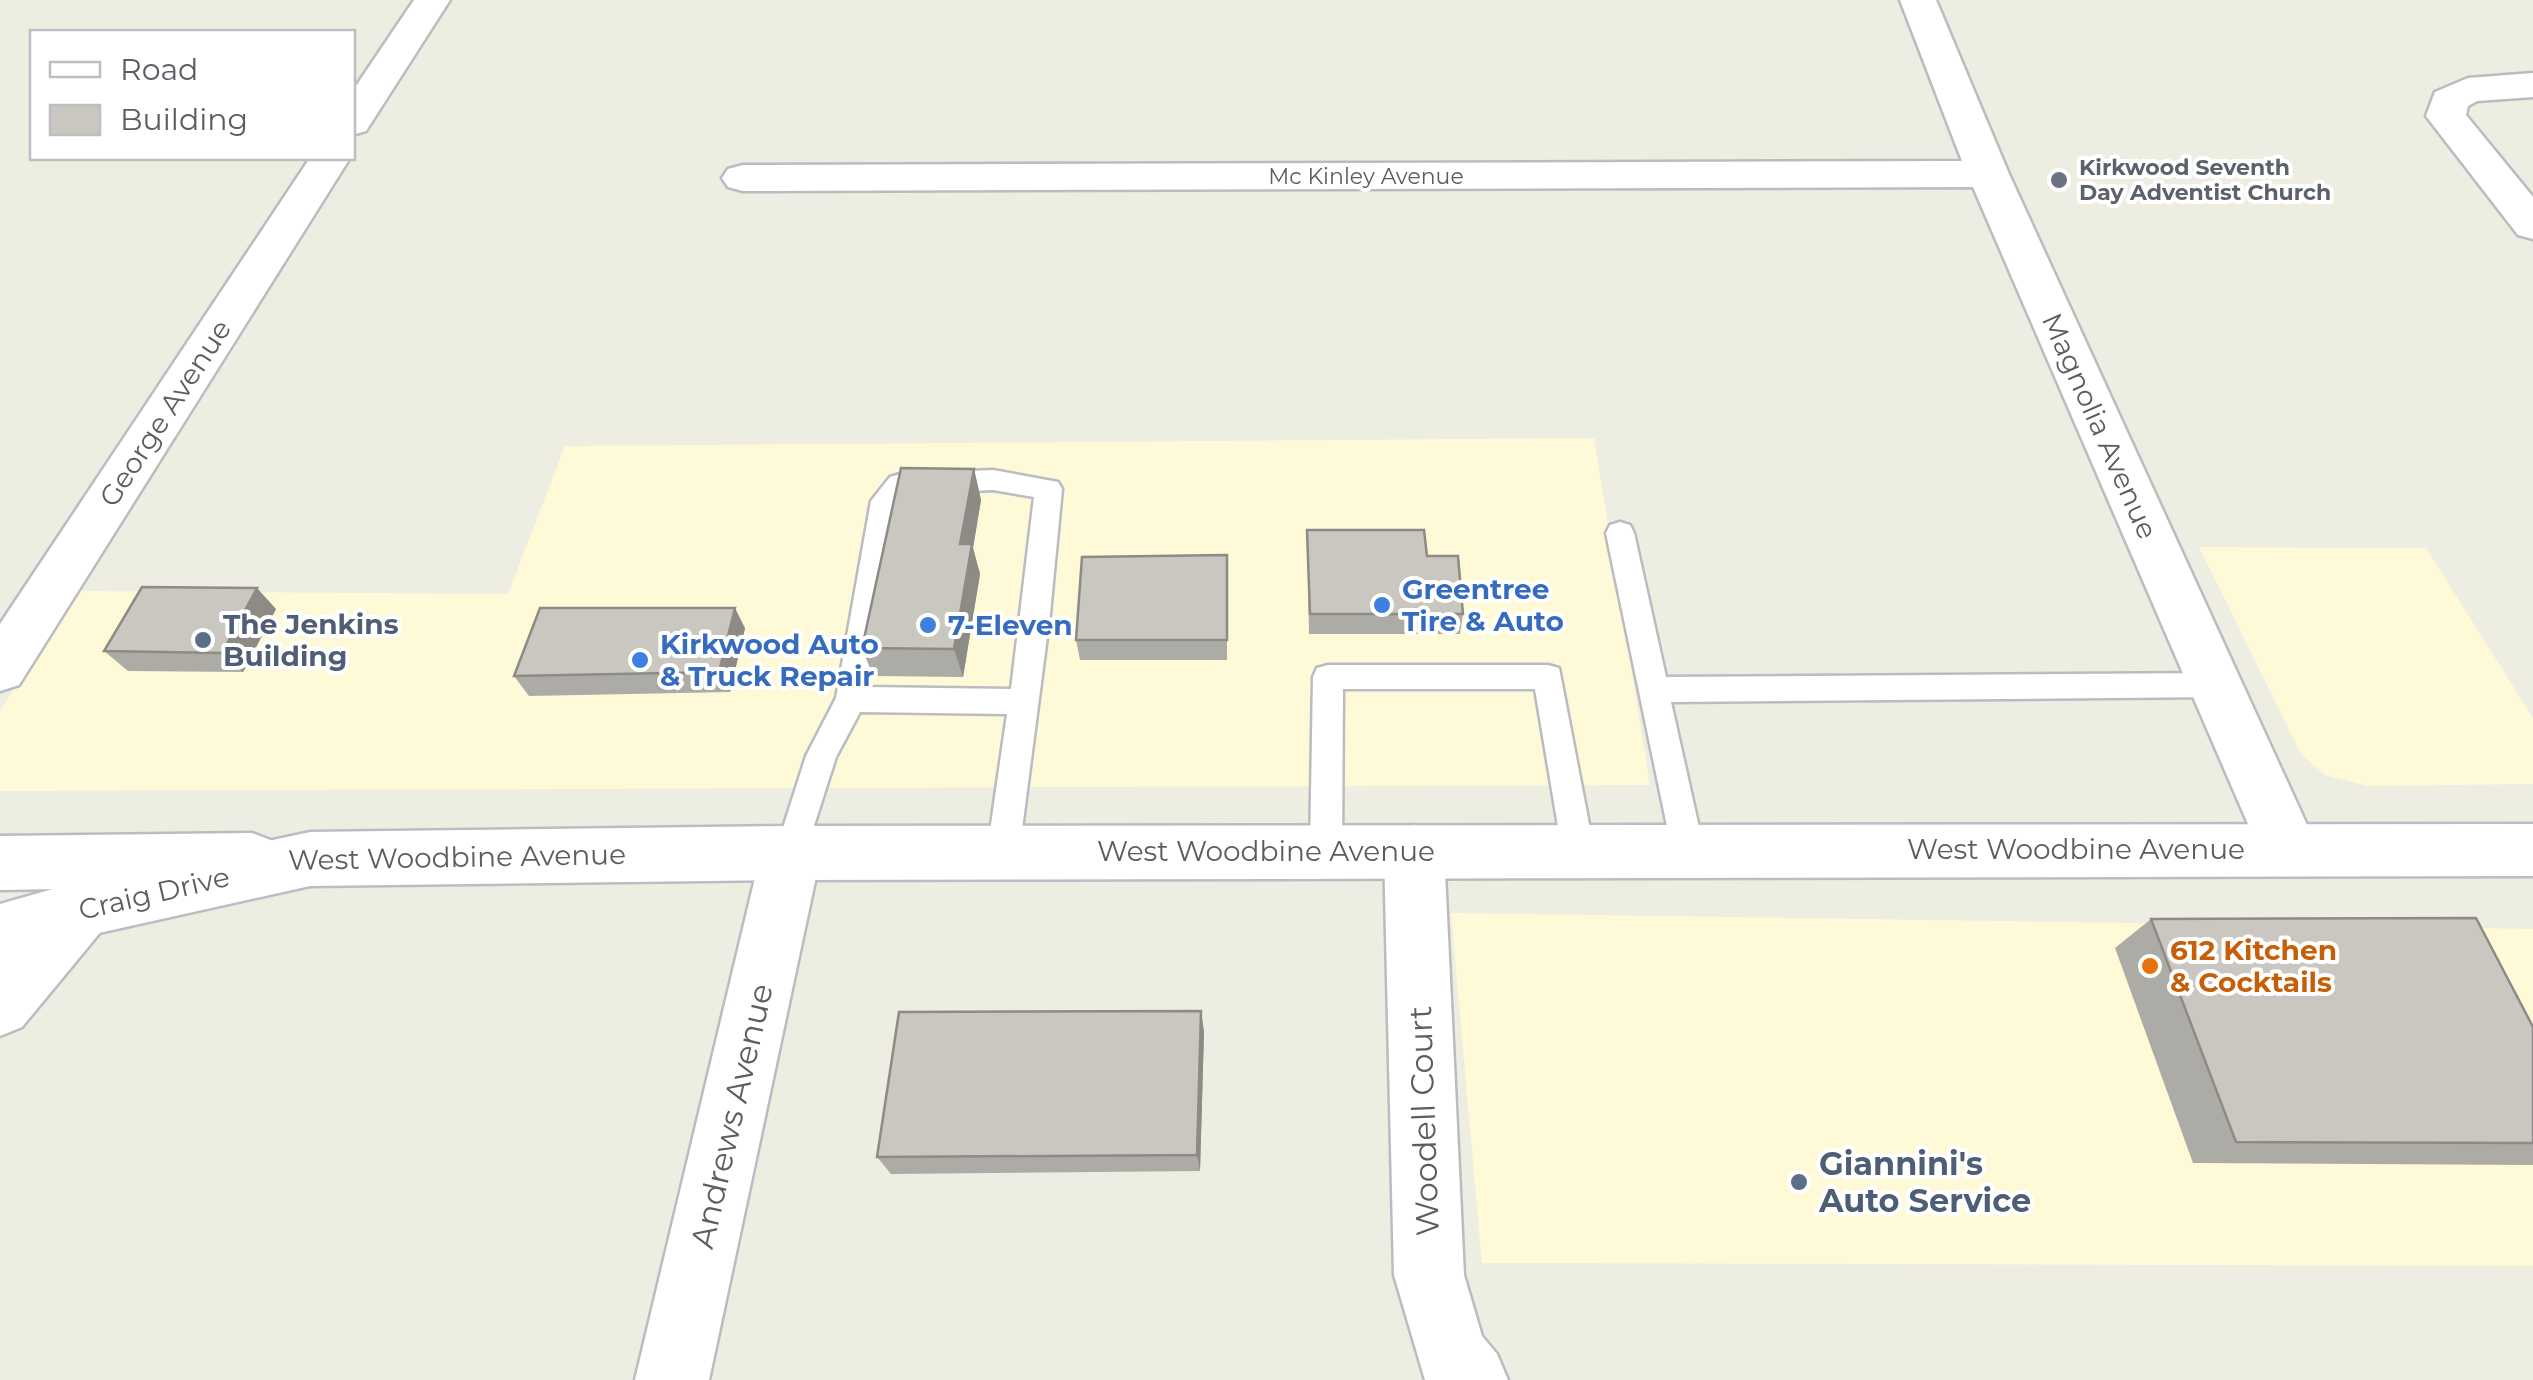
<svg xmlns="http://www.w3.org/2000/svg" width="2533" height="1380" font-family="Montserrat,sans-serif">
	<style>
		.commercial { fill: #fefad7 }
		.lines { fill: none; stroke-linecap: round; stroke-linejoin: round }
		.lane-casing { stroke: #babcc1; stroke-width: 5 }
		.street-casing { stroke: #babcc1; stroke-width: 5 }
		.secondary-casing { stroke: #bbbdc4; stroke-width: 5 }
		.lane { fill: #fff; fill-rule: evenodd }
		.street { fill: #fff; fill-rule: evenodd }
		.secondary { fill: #fff; fill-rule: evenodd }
		.wall { fill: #adaba5 }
		.shaded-wall { fill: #8d8b86 }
		.building { fill: #c9c7c0; stroke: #8d8b86; stroke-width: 2.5 }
		.worship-dot { fill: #6b7280; stroke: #fff; stroke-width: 4 }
		.shop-dot { fill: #3f7fe0; stroke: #fff; stroke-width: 4 }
		.service-dot { fill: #5c6f8a; stroke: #fff; stroke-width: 4 }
		.food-dot { fill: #e8710a; stroke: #fff; stroke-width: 4 }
		.labels { text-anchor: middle; stroke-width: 8; stroke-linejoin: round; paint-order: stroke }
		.far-worship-label { font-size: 22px; font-weight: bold; fill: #5b616d; stroke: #fff; text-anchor: start }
		.far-street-label { font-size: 22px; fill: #5b5d63; stroke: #fff }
		.street-label { font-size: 28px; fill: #5b5d63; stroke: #fff }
		.shop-label { font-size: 28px; font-weight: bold; fill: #366cbe; stroke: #fff; text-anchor: start }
		.service-label { font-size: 28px; font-weight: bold; fill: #4e5e75; stroke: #fff; text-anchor: start }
		.food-label { font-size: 28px; font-weight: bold; fill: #c56008; stroke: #fff; text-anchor: start }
		.near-street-label { font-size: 32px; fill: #5b5d63; stroke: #fff }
		.near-service-label { font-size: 32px; font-weight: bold; fill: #4e5e75; stroke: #fff; text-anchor: start }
	</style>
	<rect width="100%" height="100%" fill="#eeede2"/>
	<g class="commercial">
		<polygon points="1594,438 1650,785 0,791 0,712 72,591 508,594 565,446"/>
		<polygon points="2199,547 2426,548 2533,718 2533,784 2369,786 2325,775 2301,754"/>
		<polygon points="1451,913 2533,929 2533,1266 1482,1263"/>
	</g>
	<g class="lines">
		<g class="lane-casing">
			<g id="lane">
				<path d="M993,470L1058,482L1062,489L1050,614L1019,852L1014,862L1003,866L992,862L987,852L1007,714L860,712L836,757L802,863L791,867L780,863L775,853L806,756L836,698L871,501L890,477L900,474ZM993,490L1034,497L1011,689L868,687L898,504L907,494Z"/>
				<polygon points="1620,522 1630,525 1634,533 1666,677 2215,673 2226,676 2230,685 2226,694 2215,697 1671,702 1704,850 1699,860 1688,864 1677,860 1672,850 1606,533 1610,525"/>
				<polygon points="1328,665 1548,665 1559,668 1594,850 1589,860 1578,864 1567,860 1562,850 1535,689 1343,689 1342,851 1337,861 1326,865 1315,861 1310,851 1313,677 1317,668"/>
			</g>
		</g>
		<g class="street-casing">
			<g id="street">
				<polygon points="414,0 450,0 366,131 352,135 352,92"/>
				<polygon points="1900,0 1936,0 2009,174 2318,849 2309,868 2288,875 2267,868 1973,187 743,191 728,187 722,178 728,169 743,165 1962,161"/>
				<polygon points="2533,73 2533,97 2477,101 2468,106 2466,115 2533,197 2533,239 2518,235 2426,116 2435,92 2468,78"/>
				<polygon points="310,158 350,158 19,685 0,691 0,624"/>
				<polygon points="1414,825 1435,832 1444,851 1464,1275 1482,1336 1497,1354 1508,1380 1425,1380 1394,1275 1384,851 1393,832"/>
				<polygon points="791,826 812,834 821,853 709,1380 635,1380 761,853 770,834"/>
				<polygon points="252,833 273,841 282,860 273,879 252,887 101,889 111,909 103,929 22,1027 0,1036 0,958 60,889 0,890 0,836"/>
			</g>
		</g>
		<g class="secondary-casing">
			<polygon id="secondary" points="2533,824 2533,876 791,880 310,886 81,937 0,960 0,904 81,881 310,832 791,826"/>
		</g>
		<use href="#lane" class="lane"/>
		<use href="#street" class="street"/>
		<use href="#secondary" class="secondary"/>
	</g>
	<g class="wall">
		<polygon points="974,469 981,500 973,548 980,574 963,677 873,676 862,648"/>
		<polygon points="1307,530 1427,556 1463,614 1460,634 1309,634"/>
		<polygon points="1227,555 1227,660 1080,660 1076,640"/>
		<polygon points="276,609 243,672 128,671 104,651"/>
		<polygon points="745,628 730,692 529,696 514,676"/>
		<polygon points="2151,919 2533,1027 2533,1165 2193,1163 2115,948"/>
		<polygon points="1201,1011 1204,1032 1200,1171 891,1174 877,1157"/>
	</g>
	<g class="shaded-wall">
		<polygon points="974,469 981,500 973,548 980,574 963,677 954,649 960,544"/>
		<polygon points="257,588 276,609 243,672 222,653"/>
		<polygon points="735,608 745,628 730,692 719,672"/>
		<polygon points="1201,1011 1204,1032 1200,1171 1197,1155"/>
	</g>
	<g class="building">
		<polygon points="901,468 974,469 960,544 972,544 954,649 862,648"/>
		<polygon points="1307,530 1424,530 1427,556 1458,556 1463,614 1310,614"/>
		<polygon points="1227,555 1227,640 1076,640 1082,557"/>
		<polygon points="142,587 257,588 222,653 104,651"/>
		<polygon points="540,608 735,608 719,672 514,676"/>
		<polygon points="2476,918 2533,1027 2533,1143 2236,1142 2151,919"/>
		<polygon points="1201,1011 1197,1155 877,1157 899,1012"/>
	</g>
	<circle class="worship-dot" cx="2059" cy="180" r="10"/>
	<g class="shop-dot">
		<circle cx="1382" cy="605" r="10"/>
		<circle cx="928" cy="625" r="10"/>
		<circle cx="640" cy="660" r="10"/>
	</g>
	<g class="service-dot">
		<circle cx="203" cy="640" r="10"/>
		<circle cx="1799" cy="1182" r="10"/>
	</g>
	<circle class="food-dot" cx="2150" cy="966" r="10"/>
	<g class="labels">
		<g class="far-worship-label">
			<text x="2079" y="175">Kirkwood Seventh<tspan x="2079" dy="25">Day Adventist Church</tspan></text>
		</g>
		<g class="far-street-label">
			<text x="1366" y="184">Mc Kinley Avenue</text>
		</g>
		<g class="street-label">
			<text transform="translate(165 413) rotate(-57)" y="10">George Avenue</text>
			<text transform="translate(2100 426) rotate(66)" y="10">Magnolia Avenue</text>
			<text x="2076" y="859">West Woodbine Avenue</text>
			<text x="1266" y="861">West Woodbine Avenue</text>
			<text transform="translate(457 857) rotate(-1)" y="10">West Woodbine Avenue</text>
			<text transform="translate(154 893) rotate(-13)" y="10">Craig Drive</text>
		</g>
		<g class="shop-label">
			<text x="1402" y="599">Greentree<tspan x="1402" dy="32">Tire &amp; Auto</tspan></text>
			<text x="948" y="635">7-Eleven</text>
			<text x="660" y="654">Kirkwood Auto<tspan x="660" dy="32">&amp; Truck Repair</tspan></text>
		</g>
		<g class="service-label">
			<text x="223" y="634">The Jenkins<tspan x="223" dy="32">Building</tspan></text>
		</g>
		<g class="food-label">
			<text x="2170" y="960">612 Kitchen<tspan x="2170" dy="32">&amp; Cocktails</tspan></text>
		</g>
		<g class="near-street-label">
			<text transform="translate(732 1116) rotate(-77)" y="11">Andrews Avenue</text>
			<text transform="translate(1424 1121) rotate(-92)" y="11">Woodell Court</text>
		</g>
		<g class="near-service-label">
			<text x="1819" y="1175">Giannini's<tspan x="1819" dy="37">Auto Service</tspan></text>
		</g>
	</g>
	<rect x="30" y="30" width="325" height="130" fill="#ffffff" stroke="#bdbec1" stroke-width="2.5"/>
	<rect x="50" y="62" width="50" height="15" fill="#ffffff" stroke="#bdbec1" stroke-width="2.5"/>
	<text x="120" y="80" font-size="30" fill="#5b5d63">Road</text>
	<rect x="50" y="105" width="50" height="30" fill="#c9c7c0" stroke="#bdbec1" stroke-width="2.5"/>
	<text x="120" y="130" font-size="30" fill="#5b5d63">Building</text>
</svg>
